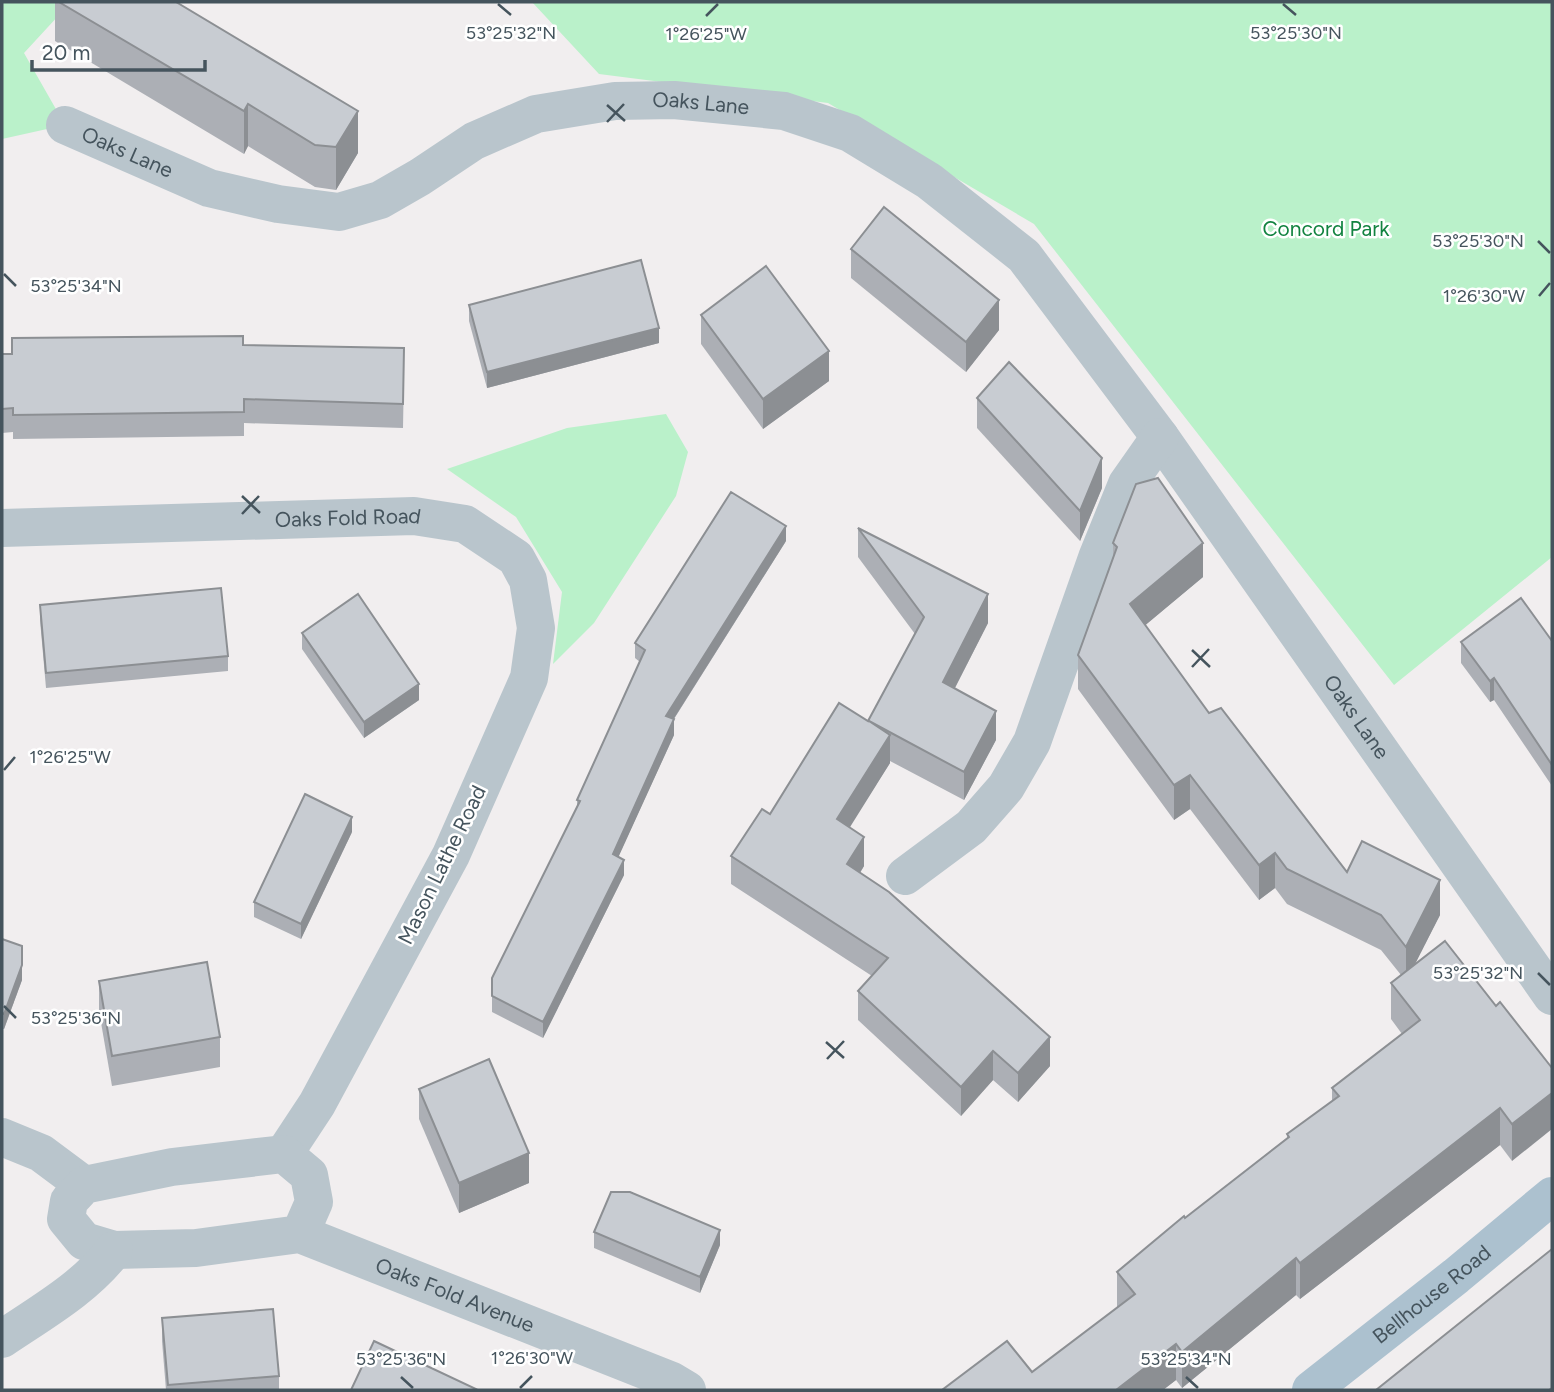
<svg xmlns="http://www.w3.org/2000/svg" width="1554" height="1392" font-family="Figtree,sans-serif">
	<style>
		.green { fill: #baf1ca }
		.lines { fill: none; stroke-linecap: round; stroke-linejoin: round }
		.minor { stroke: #b9c5cc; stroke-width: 38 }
		.major { stroke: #acc1cf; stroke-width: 38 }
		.wall { fill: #acafb5 }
		.shaded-wall { fill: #8c8f93 }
		.building { fill: #c8ccd2; stroke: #8c8f93; stroke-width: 2 }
		.ticks { fill: none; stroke: #45545d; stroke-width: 2.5 }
		.labels { text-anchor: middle; stroke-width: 5; stroke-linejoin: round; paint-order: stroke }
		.street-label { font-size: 21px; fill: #45545d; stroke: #fff }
		.park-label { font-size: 21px; fill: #128340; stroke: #fff }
		.ticks-label { font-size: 18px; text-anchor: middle; fill: #45545d; stroke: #fff; stroke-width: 5; stroke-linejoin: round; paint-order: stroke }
	</style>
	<rect width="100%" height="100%" fill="#f1eeef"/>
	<g class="green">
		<polygon points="2,2 71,2 24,53 65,125 2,139"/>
		<polygon points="532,2 1552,2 1552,557 1394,685 1034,224 828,103 599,74"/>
		<polygon points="666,414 688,452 676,496 594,623 553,664 562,592 516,517 447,469 567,428"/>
	</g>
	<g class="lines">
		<g class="minor">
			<path id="s1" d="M65,125L209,188L278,204L339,212L380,200L420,177L474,141L536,114L615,101L674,100L784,111L850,133L929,181L1024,256L1160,437L1552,996"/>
			<path id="s2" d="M2,528L414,516L465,524L516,558L528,580L536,628L529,678L451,855L317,1104L284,1154"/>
			<polyline points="905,876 971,827 1006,787 1032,742 1097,558 1127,484 1160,437"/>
			<polyline points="2,1137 41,1153 84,1185"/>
			<path id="s3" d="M300,1234L314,1202L309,1175L284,1154L172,1167L84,1185L69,1201L66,1219L84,1241L114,1250L196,1248L300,1234L672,1381L687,1390"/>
			<path d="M2,1339C42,1312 85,1288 114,1250"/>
		</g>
		<path class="major" id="s4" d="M1311,1390L1456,1276L1552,1196"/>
	</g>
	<g class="wall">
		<polygon points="55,2 176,2 358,153 336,190 315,187 248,146 244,154 55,41"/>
		<polygon points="851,249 999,330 966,372 851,278"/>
		<polygon points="469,305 659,343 487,388 469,321"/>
		<polygon points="701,315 829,381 763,429 701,344"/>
		<polygon points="243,345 404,372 403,428 244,423 244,436 13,439 13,432 2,433 2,354"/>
		<polygon points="977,398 1102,488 1080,541 977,428"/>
		<polygon points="858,528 988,623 955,688 996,740 964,800 890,761 890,763 849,827 864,866 860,873 1050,1066 1018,1102 993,1080 961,1116 858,1020 858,991 872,976 731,884 731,856 770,814 868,721 915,634 858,557"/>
		<polygon points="786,541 674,719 674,735 618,857 624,875 543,1038 492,1012 492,978 577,807 577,800 640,662 635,658 635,643"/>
		<polygon points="1113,543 1203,577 1145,625 1209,713 1347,872 1440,915 1414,965 1496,1006 1552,1068 1512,1161 1500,1145 1300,1299 1296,1295 1182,1388 1176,1380 1163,1390 942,1390 1032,1372 1117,1308 1117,1272 1287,1138 1287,1134 1332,1101 1332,1088 1402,1034 1391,1019 1391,983 1401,975 1381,950 1287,904 1275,888 1259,900 1190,809 1174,820 1078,689 1078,655 1113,557"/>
		<polygon points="40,605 228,656 228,671 46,688 40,620"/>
		<polygon points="302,633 419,700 364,738 302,649"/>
		<polygon points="1552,641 1552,786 1494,700 1490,702 1461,663 1461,642"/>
		<polygon points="352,832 301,939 254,917 254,902"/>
		<polygon points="2,939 22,980 4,1029 2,1029"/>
		<polygon points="99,981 220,1037 220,1067 112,1086 99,1011"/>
		<polygon points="419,1089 529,1183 459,1213 419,1119"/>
		<polygon points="594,1232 720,1245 700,1293 594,1248"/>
		<polygon points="162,1318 279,1376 279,1390 166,1390 162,1341"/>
	</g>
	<g class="shaded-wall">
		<polygon points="248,104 248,146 244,154 244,111"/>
		<polygon points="358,111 358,153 336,190 336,147"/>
		<polygon points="999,300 999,330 966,372 966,342"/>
		<polygon points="659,328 659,343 487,388 487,372"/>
		<polygon points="829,351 829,381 763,429 763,399"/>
		<polygon points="1102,458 1102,488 1080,541 1080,511"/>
		<polygon points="786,526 786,541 666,731 666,716"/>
		<polygon points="1203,543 1203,577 1130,638 1130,604"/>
		<polygon points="988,594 988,623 943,711 943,682"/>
		<polygon points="1494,678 1494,700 1490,702 1490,681"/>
		<polygon points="419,684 419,700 364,738 364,722"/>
		<polygon points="996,711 996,740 964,800 964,772"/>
		<polygon points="674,719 674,735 613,869 613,854"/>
		<polygon points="890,735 890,763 837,848 837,819"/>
		<polygon points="1190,775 1190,809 1174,820 1174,785"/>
		<polygon points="352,817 352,832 301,939 301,924"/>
		<polygon points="864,837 864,866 847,893 847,864"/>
		<polygon points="1275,853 1275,888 1259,900 1259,865"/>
		<polygon points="624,860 624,875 543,1038 543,1022"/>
		<polygon points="1440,880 1440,915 1406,982 1406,947"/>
		<polygon points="22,965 22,980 4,1029 4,1014"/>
		<polygon points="1050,1037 1050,1066 1018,1102 1018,1073"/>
		<polygon points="993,1051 993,1080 961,1116 961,1087"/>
		<polygon points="1552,1093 1552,1129 1512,1161 1512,1124"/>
		<polygon points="1500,1108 1500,1145 1300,1299 1300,1263"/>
		<polygon points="529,1153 529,1183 459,1213 459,1183"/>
		<polygon points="720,1230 720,1245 700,1293 700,1277"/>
		<polygon points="1296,1258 1296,1295 1182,1388 1182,1352"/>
		<polygon points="1176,1344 1176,1380 1163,1390 1116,1390"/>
	</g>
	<g class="building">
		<polygon points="59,2 176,2 358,111 336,147 315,145 248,104 244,111"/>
		<polygon points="884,207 999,300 966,342 851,249"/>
		<polygon points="641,260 659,328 487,372 469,305"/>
		<polygon points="766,266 829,351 763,399 701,315"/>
		<polygon points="243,336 243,345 404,348 403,404 244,399 244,412 13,415 13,408 2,409 2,354 12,354 12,338"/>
		<polygon points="1009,362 1102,458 1080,511 977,398"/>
		<polygon points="1158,478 1203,543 1130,604 1209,713 1221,708 1347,872 1362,841 1440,880 1406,947 1381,915 1287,869 1275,853 1259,865 1190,775 1174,785 1078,655 1117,547 1113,543 1136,484"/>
		<polygon points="731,492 786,526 666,716 674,719 613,854 624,860 543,1022 492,996 492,978 580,801 577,800 645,650 635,643"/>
		<polygon points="858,528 988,594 943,682 996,711 964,772 869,721 890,735 837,819 864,837 847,864 889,892 1050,1037 1018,1073 993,1051 961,1087 858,991 888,958 731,856 762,809 770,814 839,703 868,721 924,617"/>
		<polygon points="221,588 228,656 46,673 40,605"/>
		<polygon points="358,594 419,684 364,722 302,633"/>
		<polygon points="1521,598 1552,641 1552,765 1494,678 1490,681 1461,642"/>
		<polygon points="305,794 352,817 301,924 254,902"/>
		<polygon points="2,939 22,946 22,965 4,1014 2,1013"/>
		<polygon points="1445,941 1496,1006 1500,1002 1552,1068 1552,1093 1512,1124 1500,1108 1300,1263 1296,1258 1182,1352 1176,1344 1116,1390 942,1390 1007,1341 1032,1372 1135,1294 1117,1272 1184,1216 1185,1218 1289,1137 1287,1134 1339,1096 1332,1088 1420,1020 1391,983"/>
		<polygon points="207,962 220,1037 112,1056 99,981"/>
		<polygon points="489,1059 529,1153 459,1183 419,1089"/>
		<polygon points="611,1192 630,1192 720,1230 700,1277 594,1232"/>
		<polygon points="1552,1249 1552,1388 1549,1390 1376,1390"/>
		<polygon points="273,1309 279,1376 168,1385 162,1318"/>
		<polygon points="374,1341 476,1389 475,1390 351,1390"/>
	</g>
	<path class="ticks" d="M498,4L511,15M1283,4L1296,15M706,16L718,4M607,105L625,121M607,122L624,104M1538,241L1550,253M4,274L16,286M1539,296L1550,283M242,496L260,513M242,514L259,496M1192,650L1210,667M1192,667L1209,649M4,770L15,757M1538,973L1550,985M4,1006L16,1018M826,1042L844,1058M827,1059L844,1041M401,1377L413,1388M1186,1377L1198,1388M520,1388L532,1376"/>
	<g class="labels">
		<g class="street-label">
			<text dy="7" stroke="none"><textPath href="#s1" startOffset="677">Oaks Lane</textPath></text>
			<text dy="7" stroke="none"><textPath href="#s1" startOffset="68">Oaks Lane</textPath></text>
			<text dy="7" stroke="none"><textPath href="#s2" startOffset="346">Oaks Fold Road</textPath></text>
			<text dy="7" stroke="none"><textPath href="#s1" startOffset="1612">Oaks Lane</textPath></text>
			<text transform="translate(442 865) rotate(-64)" y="7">Mason Lathe Road</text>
			<text dy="7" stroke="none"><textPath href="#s4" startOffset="154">Bellhouse Road</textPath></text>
			<text dy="7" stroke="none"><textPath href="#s3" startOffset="751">Oaks Fold Avenue</textPath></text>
		</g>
		<g class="park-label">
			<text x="1326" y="236">Concord Park</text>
		</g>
	</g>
	<g class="ticks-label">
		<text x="511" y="39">53°25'32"N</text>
		<text x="1296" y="39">53°25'30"N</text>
		<text x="706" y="40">1°26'25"W</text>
		<text x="1478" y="247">53°25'30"N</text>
		<text x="76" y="292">53°25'34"N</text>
		<text x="1484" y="302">1°26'30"W</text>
		<text x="70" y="763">1°26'25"W</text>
		<text x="1478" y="979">53°25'32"N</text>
		<text x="76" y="1024">53°25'36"N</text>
		<text x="532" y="1364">1°26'30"W</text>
		<text x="401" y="1365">53°25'36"N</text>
		<text x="1186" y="1365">53°25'34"N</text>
	</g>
	<rect width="1554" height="1392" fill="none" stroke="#45545d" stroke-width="7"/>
	<path d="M32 60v10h173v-10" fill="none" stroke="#45545d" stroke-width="3.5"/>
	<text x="42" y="60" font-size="21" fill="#45545d" stroke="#ffffff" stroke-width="5" paint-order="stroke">20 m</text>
</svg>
